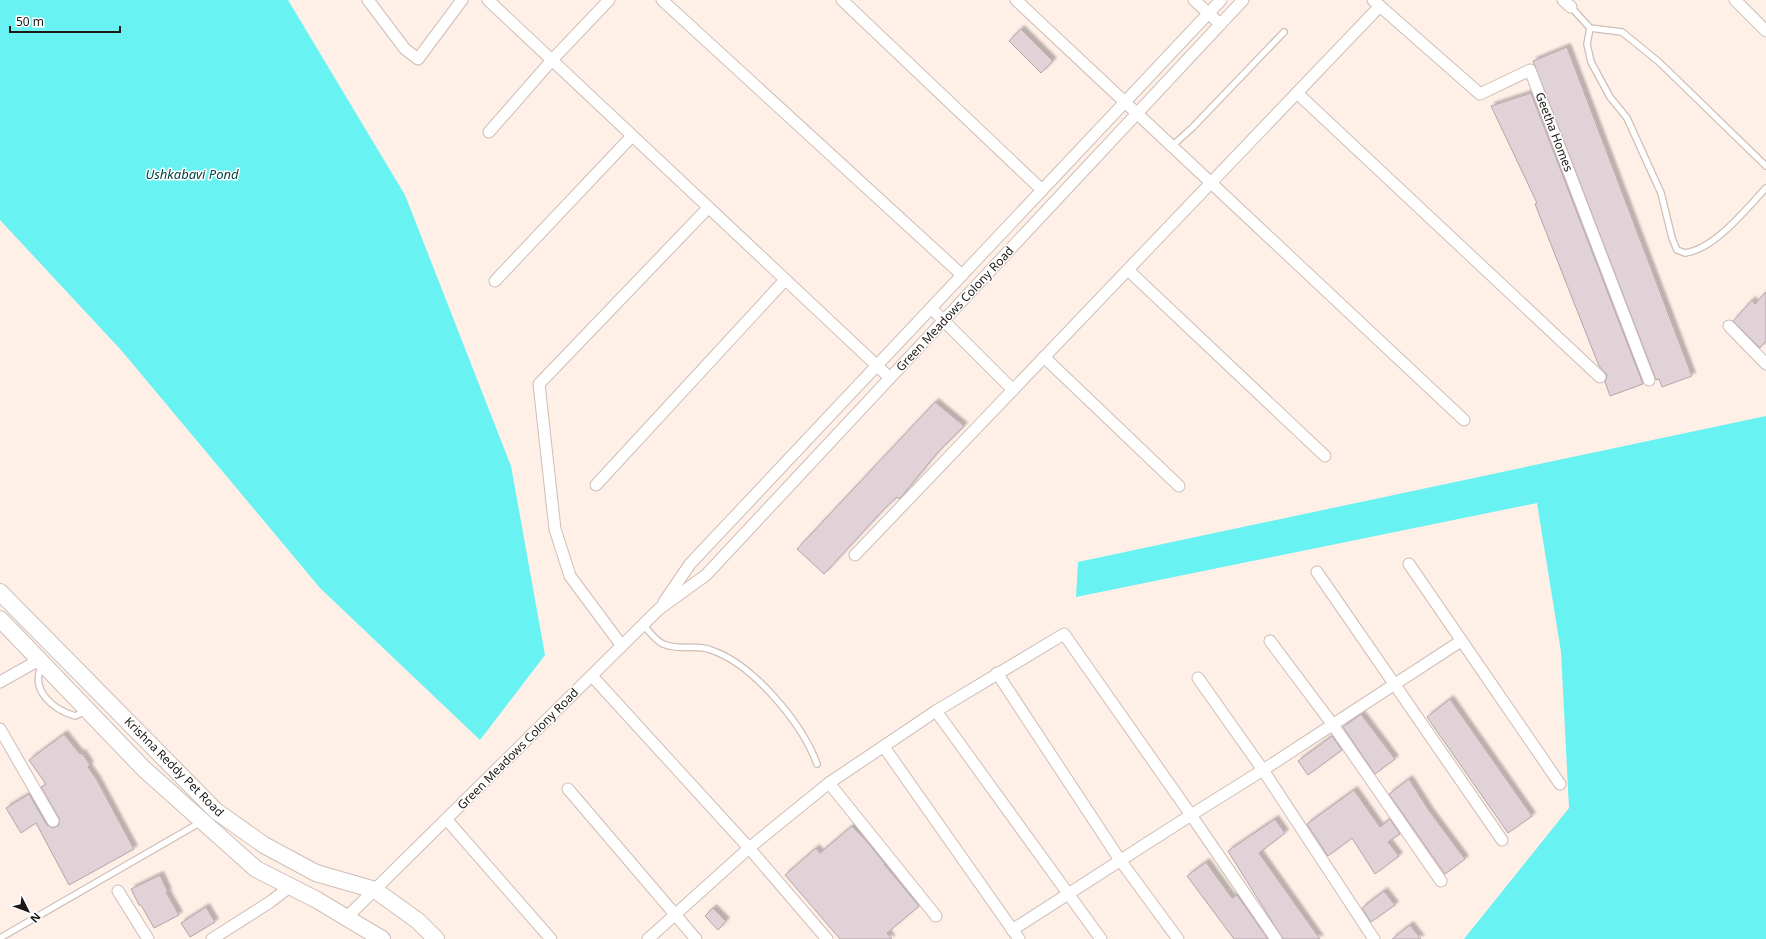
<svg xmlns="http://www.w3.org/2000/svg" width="1766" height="939" font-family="'Noto Sans',sans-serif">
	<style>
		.water { fill: #69f2f2 }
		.building { fill: #e1d2d8; stroke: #b4a5ab; filter: url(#shadow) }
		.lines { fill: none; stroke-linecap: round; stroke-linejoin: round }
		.lane-casing { stroke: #cdbfb7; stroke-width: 8 }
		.street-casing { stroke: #cdbfb7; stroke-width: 13 }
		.secondary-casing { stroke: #cdbfb7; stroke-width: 18 }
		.lane { stroke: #fff; stroke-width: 5.5 }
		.street { stroke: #fff; stroke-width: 11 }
		.secondary { stroke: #fff; stroke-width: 16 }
		.labels { text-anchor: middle; stroke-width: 3; stroke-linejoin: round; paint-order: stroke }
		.street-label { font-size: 12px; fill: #1d1816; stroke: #fff }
		.water-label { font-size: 13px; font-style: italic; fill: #004343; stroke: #fff }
	</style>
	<defs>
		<filter id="shadow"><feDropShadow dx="3.5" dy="-3.5" stdDeviation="1" flood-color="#0004"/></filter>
	</defs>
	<rect width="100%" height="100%" fill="#feefe7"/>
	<g class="water">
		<polygon points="0,0 288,0 405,195 511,466 545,655 480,740 320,588 121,350 0,220"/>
		<polygon points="1766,416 1766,939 1464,939 1569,808 1561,652 1537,503 1076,597 1078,562"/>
	</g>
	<g class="building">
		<polygon points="1021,29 1053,61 1041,73 1009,41"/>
		<polygon points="1567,47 1692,376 1662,387 1659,379 1656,380 1533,61"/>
		<polygon points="1531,93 1643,384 1610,396 1605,382 1607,375 1599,366 1535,204 1537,203 1491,106"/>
		<polygon points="1766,292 1766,341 1760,348 1733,321 1752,300 1755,304"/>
		<polygon points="935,402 964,426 937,453 902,496 899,499 897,497 884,509 824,574 797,549"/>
		<polygon points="1450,699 1532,816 1508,833 1427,717"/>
		<polygon points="1361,714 1395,759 1375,774 1343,727"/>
		<polygon points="64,734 80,754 82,753 90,765 88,767 97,780 134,849 69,885 36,823 21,833 6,808 29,794 47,825 53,828 59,825 59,818 41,787 46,784 29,760"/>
		<polygon points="1332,736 1342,750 1308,775 1298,761"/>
		<polygon points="1409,779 1430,812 1465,859 1445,874 1389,794"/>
		<polygon points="1354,790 1380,827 1390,819 1400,834 1388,842 1399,856 1375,874 1352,838 1328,856 1307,824"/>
		<polygon points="1275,819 1285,833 1259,853 1320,939 1283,939 1228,851"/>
		<polygon points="852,826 869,844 885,864 884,864 919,906 887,933 892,939 840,939 785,875 816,848 820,853"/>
		<polygon points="1206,862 1232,898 1237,895 1268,939 1234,939 1187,876"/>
		<polygon points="160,875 168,892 166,892 179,915 154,928 141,905 139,905 131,889"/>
		<polygon points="1384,891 1395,905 1371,922 1362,908"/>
		<polygon points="206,907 215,922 190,937 181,923"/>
		<polygon points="713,908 726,921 718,930 705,916"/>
		<polygon points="1410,925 1421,939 1392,939"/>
	</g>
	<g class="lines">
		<g class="lane-casing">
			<g id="lane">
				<polyline points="1571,7 1590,28 1622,32 1659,62 1766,166"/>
				<path d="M1590,28L1587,44L1591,62L1610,97L1627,118L1661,193L1672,238L1677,250L1685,253C1715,249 1746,209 1766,188"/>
				<polyline points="1172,146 1192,128 1284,32"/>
				<path d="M643,625C649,631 656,641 663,644C678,651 696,644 711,650C753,664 802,723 817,764"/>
				<path d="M42,666C29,690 54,710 75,716L86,711"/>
				<polyline points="0,938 201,822"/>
			</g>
		</g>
		<g class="street-casing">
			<g id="street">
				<polyline points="368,0 405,49 418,59 462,0"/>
				<polyline points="488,0 890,378"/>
				<polyline points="662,0 962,275"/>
				<polyline points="842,0 1042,190"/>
				<polyline points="1016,0 1464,420"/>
				<polyline points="1194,0 1220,24"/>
				<polyline points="1373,0 1480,94 1530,70 1649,380"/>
				<polyline points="1563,0 1571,7"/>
				<polyline points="1735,0 1766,31"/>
				<polyline points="1297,93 1600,377"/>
				<polyline points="489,132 552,60 609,0"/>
				<polyline points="1128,270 1325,456"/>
				<polyline points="495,281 632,136"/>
				<polyline points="931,308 1013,390"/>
				<polyline points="1729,326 1766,364"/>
				<polyline points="1044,357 1179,486"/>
				<polyline points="596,485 785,280"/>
				<polyline points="855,555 1380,6"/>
				<polyline points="1409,564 1560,784"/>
				<polyline points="1317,572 1502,840"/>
				<polyline points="664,602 690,564 1221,0"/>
				<polyline points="1270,641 1333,725 1441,881"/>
				<polyline points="622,646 570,576 555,529 539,384 708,208"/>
				<polyline points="997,673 1120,860 1178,939"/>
				<polyline points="592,676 749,848 827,939"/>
				<polyline points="1198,678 1263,770 1374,939"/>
				<polyline points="0,682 39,660"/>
				<polyline points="936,711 1101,939"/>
				<polyline points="0,729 53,821"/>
				<polyline points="884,747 1019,939"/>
				<polyline points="829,783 936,916"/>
				<polyline points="568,789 696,939"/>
				<polyline points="447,820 551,939"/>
				<polyline points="118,891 148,939"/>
				<polyline points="347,917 659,609 706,575 1243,0"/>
				<polyline points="1012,930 1191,815 1276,939"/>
				<polyline points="212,939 270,902 291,886"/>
				<polyline points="648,939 749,848 829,783 936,711 1064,634 1191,815 1263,770 1461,641"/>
			</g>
		</g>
		<g class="secondary-casing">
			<g id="secondary">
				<polyline points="0,592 216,811 264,845 316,873 375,890 418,921 436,939"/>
				<polyline points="0,619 144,769 256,869 317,900 382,939"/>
			</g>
		</g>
		<use href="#lane" class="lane"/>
		<use href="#street" class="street"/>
		<use href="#secondary" class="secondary"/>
	</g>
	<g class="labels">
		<g class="street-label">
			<text transform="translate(1554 132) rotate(69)" y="4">Geetha Homes</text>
			<text transform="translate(955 309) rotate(-47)" y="4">Green Meadows Colony Road</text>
			<text transform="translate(518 749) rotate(-45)" y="4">Green Meadows Colony Road</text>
			<text transform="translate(174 767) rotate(45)" y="4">Krishna Reddy Pet Road</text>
		</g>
		<g class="water-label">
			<text x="192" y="179">Ushkabavi Pond</text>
		</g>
	</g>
	<g transform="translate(28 911) rotate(132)" stroke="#ffffff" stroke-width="3" paint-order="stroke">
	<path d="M0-3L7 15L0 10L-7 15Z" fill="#1d1816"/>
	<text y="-6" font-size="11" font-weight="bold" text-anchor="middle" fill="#1d1816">N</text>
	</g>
	<path d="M10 26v6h110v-6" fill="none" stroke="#1d1816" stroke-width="2"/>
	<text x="16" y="26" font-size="12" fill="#1d1816" stroke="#ffffff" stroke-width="3" paint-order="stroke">50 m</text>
</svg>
